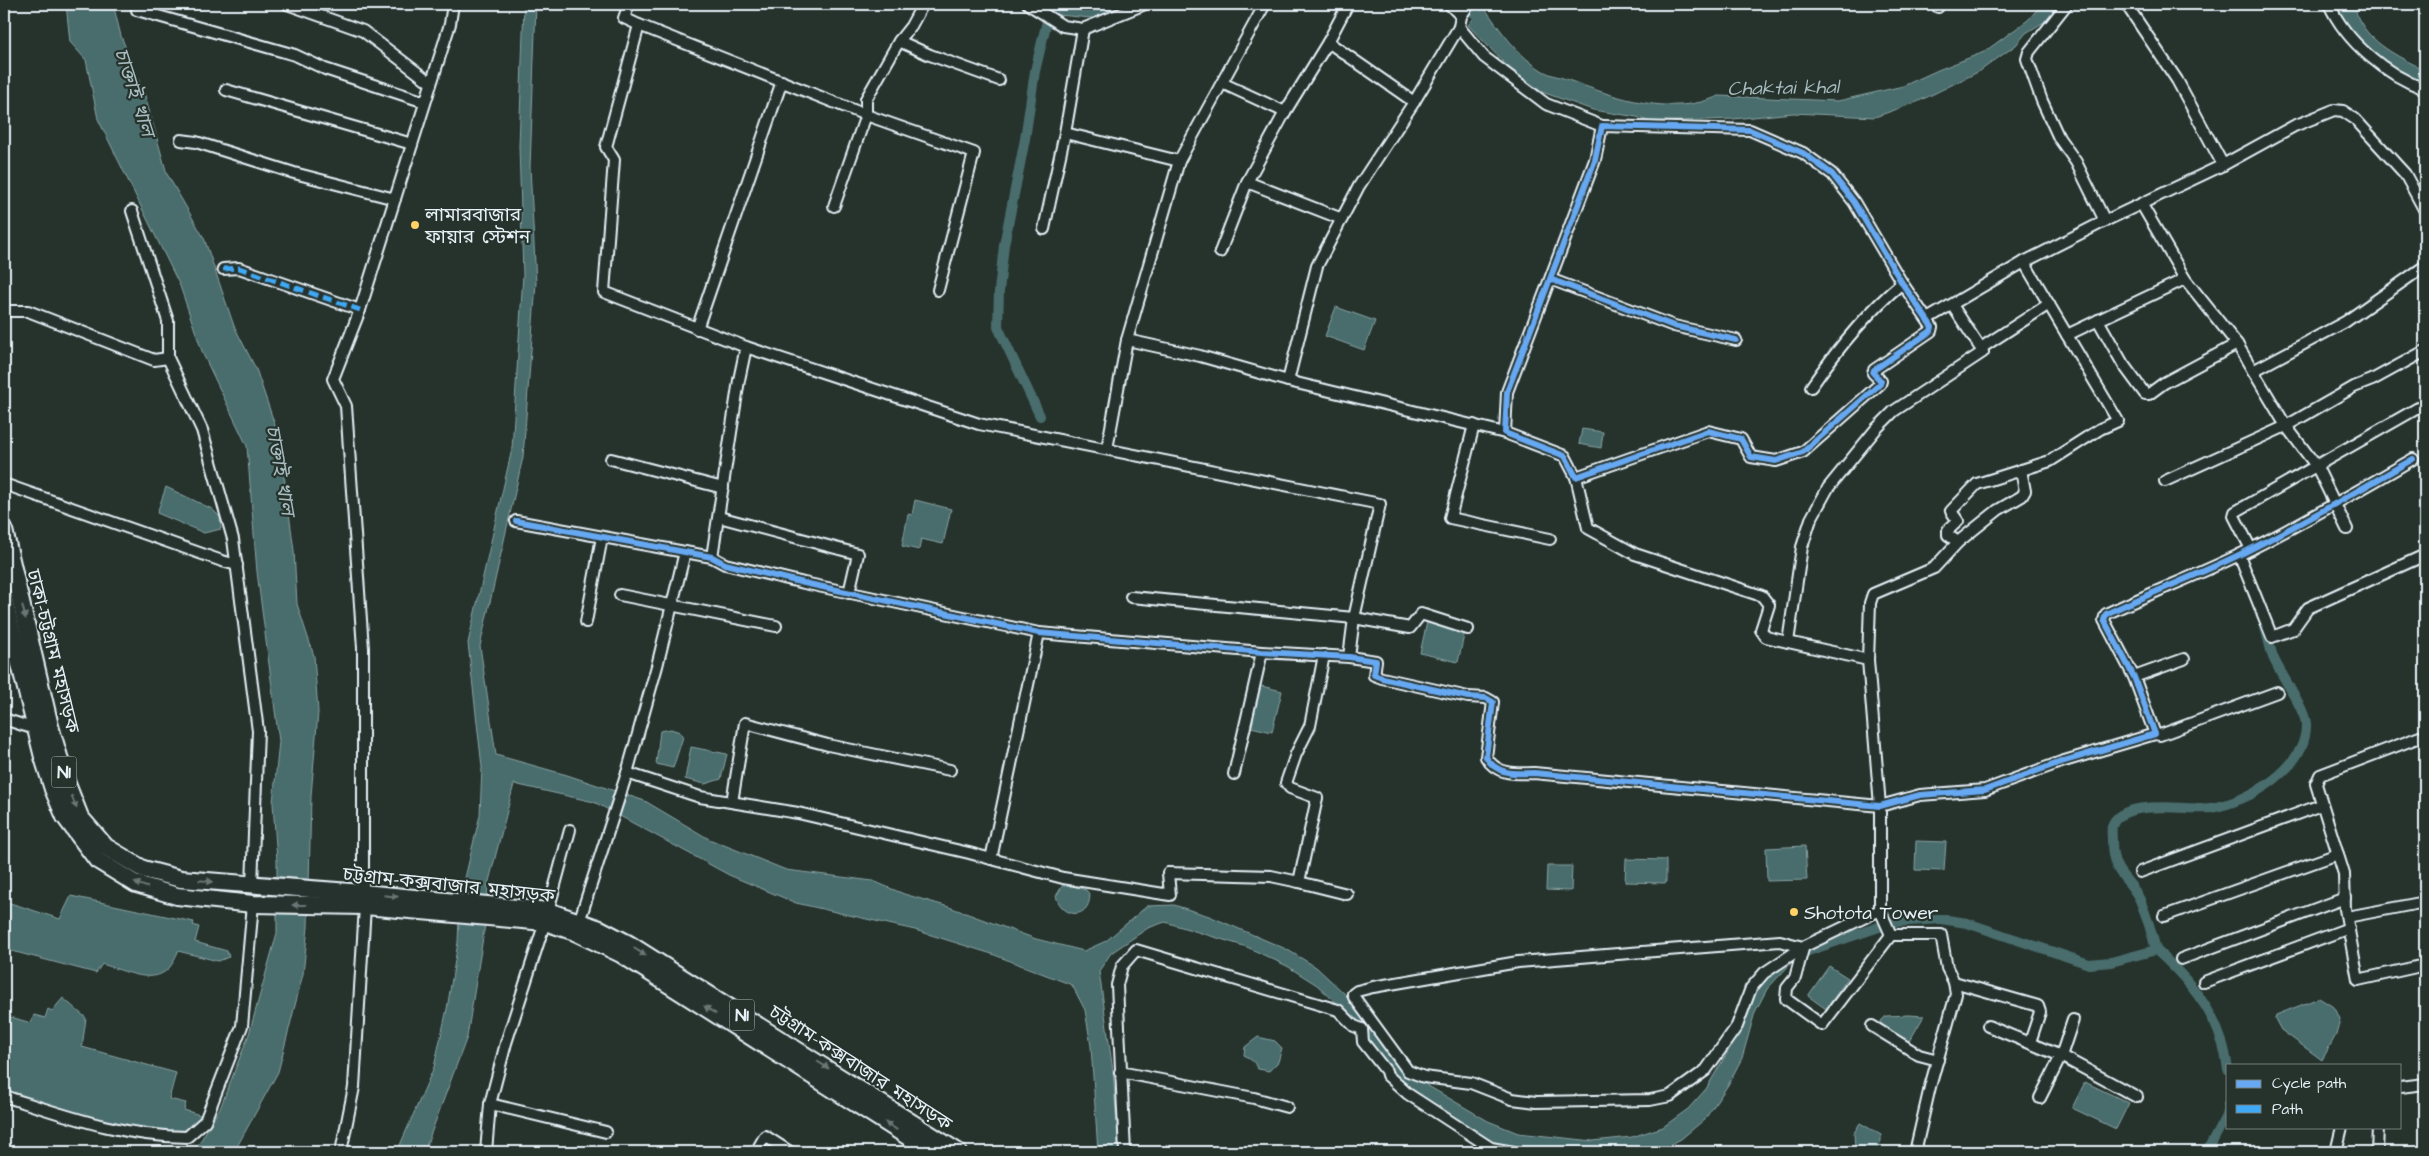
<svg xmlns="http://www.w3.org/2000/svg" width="2429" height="1156" font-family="'Architects Daughter','Noto Sans Bengali',sans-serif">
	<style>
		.water { fill: #496d6c; stroke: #89a2a4 }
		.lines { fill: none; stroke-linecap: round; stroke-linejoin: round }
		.canal { stroke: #496d6c; stroke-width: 10 }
		.minor-casing { stroke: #e8f1f8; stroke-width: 14 }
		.trunk-casing { stroke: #e8f1f8; stroke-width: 20 }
		.minor { stroke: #26332d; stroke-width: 10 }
		.trunk { stroke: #26332d; stroke-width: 16 }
		.quiet { stroke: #3fa9f5; stroke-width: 5; stroke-dasharray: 10 5; stroke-linecap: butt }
		.cycleway-casing { stroke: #26332d; stroke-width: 9 }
		.cycleway { stroke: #66a8f1; stroke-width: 6 }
		.oneway { fill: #6a7674 }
		.poi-dot { fill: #ffd166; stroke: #26332d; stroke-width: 2 }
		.labels { text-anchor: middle; stroke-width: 4.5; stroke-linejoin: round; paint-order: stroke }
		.shield { fill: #26332d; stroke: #aeb8bb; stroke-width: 1 }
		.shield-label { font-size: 18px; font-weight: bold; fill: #e8f1f8 }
		.poi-label { font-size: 19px; fill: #e8f1f8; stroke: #26332d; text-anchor: start }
		.street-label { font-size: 19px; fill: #e8f1f8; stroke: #26332d }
		.water-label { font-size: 20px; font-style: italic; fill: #a8bcc0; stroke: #26332d }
	</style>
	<rect width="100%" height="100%" fill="#26332d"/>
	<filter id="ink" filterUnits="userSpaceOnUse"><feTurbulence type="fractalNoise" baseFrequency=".02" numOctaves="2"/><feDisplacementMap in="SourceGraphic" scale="10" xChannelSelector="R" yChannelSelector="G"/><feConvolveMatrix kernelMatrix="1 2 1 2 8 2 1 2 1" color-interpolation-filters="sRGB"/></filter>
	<g filter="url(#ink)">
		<g class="water">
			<polygon points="66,4 113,4 121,36 145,96 167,174 204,238 234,326 256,369 279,437 294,551 297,604 314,656 318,712 311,796 308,927 303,974 278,1072 234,1152 194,1152 221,1106 249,1034 277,933 277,861 273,803 279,741 257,572 247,446 203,354 180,286 98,119 86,60 70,42"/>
			<polygon points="524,4 536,4 530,167 536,283 523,457 480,646 496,755 567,775 645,801 709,839 786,870 873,881 904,894 949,907 1036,939 1084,951 1106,941 1147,906 1174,905 1209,916 1286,949 1316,967 1360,1008 1418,1080 1488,1121 1518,1133 1593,1141 1632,1137 1663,1127 1688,1109 1706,1089 1730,1048 1755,990 1763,980 1792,958 1795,959 1767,989 1755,1012 1742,1058 1728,1085 1705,1119 1681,1139 1656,1152 1537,1152 1494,1142 1480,1135 1397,1082 1344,1010 1317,985 1287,966 1247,947 1165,922 1148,928 1111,953 1099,971 1113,1071 1119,1152 1098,1152 1091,1046 1085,1010 1072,985 992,954 915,930 796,903 729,875 594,802 514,784 488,885 485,925 467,1037 424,1152 397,1152 434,1067 447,1009 458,942 460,899 480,815 482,767 468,643 512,449 523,275 519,146"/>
			<polygon points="1038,4 1137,4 1102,19 1047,14"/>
			<path d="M2042,4H2053L2055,9L2052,17L2026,33L2016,45L1980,71L1917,102L1875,117L1793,113L1733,119L1651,122L1637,117L1593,110L1542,92L1507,66L1468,25L1484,7C1499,29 1519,57 1543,71C1551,76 1563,77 1571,81C1617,98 1671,117 1719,96L1838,101L1903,86L1938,70L1984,52L2028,20Z"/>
			<path d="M2333,4H2354C2356,10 2357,18 2361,23C2374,46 2403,59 2425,70V86L2378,59L2349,34Z"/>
			<polygon points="1336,307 1375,321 1364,350 1325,336"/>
			<polygon points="1582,429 1603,432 1601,448 1579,444"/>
			<polygon points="166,487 212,509 220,517 221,529 204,533 157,513"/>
			<polygon points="915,500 951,509 943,544 921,539 919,550 902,546 908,514 912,515"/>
			<polygon points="1427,622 1465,631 1458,662 1420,653"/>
			<polygon points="1257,685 1282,691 1272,732 1247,726"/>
			<polygon points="671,729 680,732 683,737 673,768 656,764 660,731"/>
			<polygon points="691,747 727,754 721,779 705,784 685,779"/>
			<polygon points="1916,841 1946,842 1944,871 1915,870"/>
			<polygon points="1805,846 1807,880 1767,881 1766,848"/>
			<polygon points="1626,859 1666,860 1666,883 1625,882"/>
			<polygon points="1547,866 1572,866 1571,891 1546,890"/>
			<path d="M1066,884L1086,890L1090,895C1089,921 1062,918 1056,896L1063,885Z"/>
			<path d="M71,896L194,922L193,925L199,927L195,942L227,951L229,957L218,961L178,951C165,992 132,973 102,964L96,973L4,949V901L60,919Z"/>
			<polygon points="1829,966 1848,978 1826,1009 1808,996"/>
			<path d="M63,998L86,1018L82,1047L176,1073L169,1099L186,1103L184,1110L203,1116L187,1132C123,1132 65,1111 4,1092V1015L31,1023L34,1015L45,1018L48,1009L52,1011Z"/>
			<polygon points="2319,998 2335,1008 2340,1019 2336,1035 2322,1060 2281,1030 2275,1019 2276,1015"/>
			<polygon points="1909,1015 1924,1016 1910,1040 1905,1043 1881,1026 1881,1021 1886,1016"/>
			<polygon points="1258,1037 1275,1041 1282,1048 1278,1062 1269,1071 1258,1069 1254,1062 1244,1055 1245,1047"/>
			<polygon points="2085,1082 2129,1103 2116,1129 2072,1108"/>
			<polygon points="1860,1123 1881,1135 1881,1141 1875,1152 1860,1152 1855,1149 1854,1133"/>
		</g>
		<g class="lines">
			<g class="canal">
				<polyline points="1465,4 1486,25"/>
				<polyline points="1040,416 998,327 999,291 1004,245 1025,139 1035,71 1051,4"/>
				<path d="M2156,950C2152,933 2147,917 2140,900C2128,875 2112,876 2112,841C2112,836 2111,830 2112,826C2122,797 2189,811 2211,808C2249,802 2307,768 2306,724C2305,708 2280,674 2273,657C2270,648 2268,637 2265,628"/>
				<path d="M2156,950C2183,974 2210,1004 2221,1039C2225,1048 2226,1059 2228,1069"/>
				<polyline points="1805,952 1894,922 1941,919 1967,923 2089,964 2111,962 2156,950"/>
				<polyline points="2209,1152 2208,1150 2226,1116 2228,1104"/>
			</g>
			<g class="minor-casing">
				<g id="minor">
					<polyline points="287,4 363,31 431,83"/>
					<polyline points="629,4 624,18 639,25 866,115 974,153 938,290"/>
					<polyline points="1028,4 1063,26 1083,29 1145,4"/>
					<polyline points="1449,4 1461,16"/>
					<polyline points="1936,4 1938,7"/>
					<polyline points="2067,4 2029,52 2027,59 2042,101 2059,138 2076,162 2105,221"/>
					<polyline points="2126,4 2177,80 2223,165"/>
					<path d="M2329,4C2346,42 2386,75 2425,89"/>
					<polyline points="137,10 295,55 325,69 425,102"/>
					<polyline points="639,25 606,147 614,160 604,292 746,347 979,424 1380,504 1354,618 1349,657"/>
					<polyline points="1459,27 1484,57 1546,104 1602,126"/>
					<polyline points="899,41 911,26 923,4"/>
					<polyline points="1328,42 1348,4"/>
					<polyline points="1222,83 1285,112"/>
					<polyline points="226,90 412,144"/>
					<polyline points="1065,133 1083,29"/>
					<polyline points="181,140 196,142 294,173 395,199"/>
					<polyline points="1247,182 1342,219"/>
					<polyline points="2142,205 2185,279"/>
					<polyline points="834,206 866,115 866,99 899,41 930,55 999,80"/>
					<polyline points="132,211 168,321 168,358 202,430 233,539 258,731 252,885"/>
					<polyline points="1044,229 1065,133 1179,161"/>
					<polyline points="1220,252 1247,182 1285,112 1328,42 1414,102"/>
					<polyline points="2024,262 2067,335 2185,279 2237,344 2286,426 2317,467 2347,529"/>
					<polyline points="223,269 239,268 360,310"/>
					<polyline points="1550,279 1595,160 1602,126 1750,130 1803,153 1832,174 1854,202 1902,283 1932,327 1931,331 1874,370 1873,373 1881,381 1880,384 1803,452 1776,461 1751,457 1741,439 1708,431 1576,477 1565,456 1505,433 1507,392 1550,279 1674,326 1736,340"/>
					<polyline points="4,311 28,311 154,360 168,358"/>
					<polyline points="1927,319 2024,262 2105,221 2223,165 2294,126 2334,110 2343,111 2355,119 2405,174 2425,211"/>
					<polyline points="2098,320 2123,364 2145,394 2149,394 2164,383 2237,344"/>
					<polyline points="697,329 782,81"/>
					<polyline points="1127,340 1200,356 1288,381 1505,433"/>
					<polyline points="1981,348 2049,304"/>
					<polyline points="2253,371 2345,322 2425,266"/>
					<polyline points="1288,381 1317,266 1359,186 1414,102 1459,27 1461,16 1469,4"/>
					<path d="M1811,387C1838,348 1866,313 1902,283"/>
					<polyline points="1474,425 1450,518 1550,539"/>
					<polyline points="1107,449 1127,340 1179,161 1265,4"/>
					<polyline points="611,459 723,488"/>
					<polyline points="1576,477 1588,528 1635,554 1762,596 1769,605 1761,630 1766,637 1868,660 1880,806 1880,910 1891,935"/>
					<polyline points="2165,481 2286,426 2354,387 2372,380 2425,351"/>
					<polyline points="4,484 222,561 237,565"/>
					<polyline points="719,517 858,554 849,593"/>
					<path d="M516,521L712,557L725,564L804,583L1039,633L1262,652L1349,657L1376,661L1374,675L1382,678L1468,697L1486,698L1493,702L1486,757C1496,775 1516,774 1534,773L1880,806L1920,795L1985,790L2061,762L2155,734L2134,677L2104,620L2106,614C2150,593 2196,576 2241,554C2300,525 2356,492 2413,459"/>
					<polyline points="1958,542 1948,535 1948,530 1958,521 1951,511 1977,484 2050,461 2100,429 2118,421 2067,335"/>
					<polyline points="2251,549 2234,516 2235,512 2425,404"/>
					<polyline points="2239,555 2272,637 2293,629 2308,608 2425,555"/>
					<polyline points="712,557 739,380 746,347"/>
					<polyline points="620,595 776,626"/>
					<polyline points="1131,597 1354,618 1410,628 1421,614 1468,629"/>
					<polyline points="586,622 602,537"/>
					<polyline points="1788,642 1802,547 1811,519 1828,488 1876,429 1894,411 1983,352 1952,305"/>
					<polyline points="4,652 17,656"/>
					<polyline points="1868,660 1870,603 1873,594 1934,568 1958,542 1998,510 2022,496 2025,491 2021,470"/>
					<polyline points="2134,677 2184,659"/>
					<polyline points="4,719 35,729"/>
					<polyline points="2155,734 2160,735 2277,692"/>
					<polyline points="2425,735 2320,775 2316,784 2344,874 2345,909 2358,980 2425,965"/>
					<polyline points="627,773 700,797 798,813 969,853 1063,878 1170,895 1168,873 1271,876 1299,882 1317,798 1290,788 1286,783 1296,754 1310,726 1324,655"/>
					<polyline points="1234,774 1262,652"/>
					<polyline points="732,802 745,723 828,745 950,770"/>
					<polyline points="991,859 1039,633"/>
					<polyline points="2140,872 2321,805"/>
					<polyline points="1299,882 1347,894"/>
					<polyline points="363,893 363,648 346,406 333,379 360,310 450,24 453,4"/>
					<polyline points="1880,910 1803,947 1764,973 1751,988 1737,1026 1706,1070 1670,1096 1650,1100 1536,1102 1512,1099 1471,1083 1424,1077 1408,1071 1354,997 1353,994 1357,991 1373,987 1518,962 1780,941 1803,947 1803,949 1795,978 1787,988 1786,999 1822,1025 1891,935"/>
					<polyline points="548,911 570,830"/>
					<polyline points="2164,916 2338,854"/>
					<polyline points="2347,917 2425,902"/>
					<polyline points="579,922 627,773 657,666 685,552"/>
					<polyline points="1891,935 1941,935 1947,968 1954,982 1956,994 1930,1087 1915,1152"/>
					<polyline points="2181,959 2345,898"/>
					<polyline points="1954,982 2038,1006 2040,1012 2030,1042"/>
					<polyline points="2204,982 2349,928"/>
					<polyline points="1872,1026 1919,1055 1938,1060"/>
					<polyline points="1988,1026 2061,1056 2137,1097"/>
					<polyline points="1120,1072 1254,1098 1287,1107"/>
					<polyline points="2400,1087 2425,1084"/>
					<path d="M4,1096C64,1115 123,1137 187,1137L205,1121L242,1026L253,904"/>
					<polyline points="2040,1098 2061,1056 2073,1020"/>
					<polyline points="490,1104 606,1132"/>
					<polyline points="341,1152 354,1087 365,906"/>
					<polyline points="486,1152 490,1104 506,1043 545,922"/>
					<polyline points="756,1152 765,1136 790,1152"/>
					<polyline points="1125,1152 1117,985 1122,966 1136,950 1338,1010 1354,1026 1362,1029 1363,1042 1386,1071 1387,1075 1408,1094 1491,1148 1514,1152"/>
					<polyline points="2336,1152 2342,1127"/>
					<polyline points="2377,1152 2378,1127"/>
				</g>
			</g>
			<g class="trunk-casing">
				<g id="trunk">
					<polyline points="4,530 50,726 67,784 80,817 106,847 143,869 181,879 363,893 548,911 600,929 629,944 958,1152"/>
					<polyline points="4,600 43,757 53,789 65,817 97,860 136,884 177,896 253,904 365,906 545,922 575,932 621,954 932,1152"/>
				</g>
			</g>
			<use href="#minor" class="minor"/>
			<use href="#trunk" class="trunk"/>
			<polyline class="quiet" points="223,269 239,268 360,310"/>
			<g class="cycleway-casing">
				<g id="cycleway">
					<polyline points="1550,279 1595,160 1602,126 1750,130 1803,153 1832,174 1854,202 1902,283 1932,327 1931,331 1874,370 1873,373 1881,381 1880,384 1803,452 1776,461 1751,457 1741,439 1708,431 1576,477 1565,456 1505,433 1507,392 1550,279 1674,326 1736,340"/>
					<path d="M516,521L712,557L725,564L804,583L1039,633L1262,652L1349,657L1376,661L1374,675L1382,678L1468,697L1486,698L1493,702L1486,757C1496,775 1516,774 1534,773L1880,806L1920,795L1985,790L2061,762L2155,734L2134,677L2104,620L2106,614C2150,593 2196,576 2241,554C2300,525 2356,492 2413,459"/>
				</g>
			</g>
			<use href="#cycleway" class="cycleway"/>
		</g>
		<defs><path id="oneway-solid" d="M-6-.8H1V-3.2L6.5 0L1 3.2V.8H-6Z" transform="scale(1.25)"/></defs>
		<g class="oneway">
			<use href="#oneway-solid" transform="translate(24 612) rotate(76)"/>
			<use href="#oneway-solid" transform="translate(74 802) rotate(69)"/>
			<use href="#oneway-solid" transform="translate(206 881) rotate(5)"/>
			<use href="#oneway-solid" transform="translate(141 885) rotate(-161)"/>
			<use href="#oneway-solid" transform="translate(391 896) rotate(6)"/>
			<use href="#oneway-solid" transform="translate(299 905) rotate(-180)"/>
			<use href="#oneway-solid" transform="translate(640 952) rotate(32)"/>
			<use href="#oneway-solid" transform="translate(710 1010) rotate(-147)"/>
			<use href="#oneway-solid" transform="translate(823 1065) rotate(32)"/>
			<use href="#oneway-solid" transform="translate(891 1126) rotate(-147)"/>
		</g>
	</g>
	<g class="poi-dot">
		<circle cx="415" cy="225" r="5"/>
		<circle cx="1794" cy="912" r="5"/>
	</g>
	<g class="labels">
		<g class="shield">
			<rect x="51.5" y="756.5" width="25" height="31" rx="4"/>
			<rect x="729.5" y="999.5" width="25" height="31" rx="4"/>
		</g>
		<g class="shield-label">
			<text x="64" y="778">N1</text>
			<text x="742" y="1021">N1</text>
		</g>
		<g class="poi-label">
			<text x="425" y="221">লামারবাজার<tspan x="425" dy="22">ফায়ার স্টেশন</tspan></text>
			<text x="1804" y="919">Shotota Tower</text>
		</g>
		<g class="street-label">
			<text transform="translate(54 651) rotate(76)" y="7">ঢাকা-চট্টগ্রাম মহাসড়ক</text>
			<text transform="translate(449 884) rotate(6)" y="7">চট্টগ্রাম-কক্সবাজার মহাসড়ক</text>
			<text transform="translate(861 1067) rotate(33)" y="7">চট্টগ্রাম-কক্সবাজার মহাসড়ক</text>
		</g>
		<g class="water-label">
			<text transform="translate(1783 87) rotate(-1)" y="7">Chaktai khal</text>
			<text transform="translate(135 92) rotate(72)" y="7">চাক্তাই খাল</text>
			<text transform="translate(281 470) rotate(80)" y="7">চাক্তাই খাল</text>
		</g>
	</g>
	<rect width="2429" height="1156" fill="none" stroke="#26332d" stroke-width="20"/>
	<rect x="10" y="10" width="2409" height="1136" fill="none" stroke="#e8f1f8" stroke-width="2" filter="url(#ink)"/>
	<rect x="2226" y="1064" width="175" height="65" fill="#26332d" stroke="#747f7e"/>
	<rect x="2236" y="1080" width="25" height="8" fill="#66a8f1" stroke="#747f7e"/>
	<text x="2272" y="1088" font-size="15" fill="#e8f1f8">Cycle path</text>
	<rect x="2236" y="1105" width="25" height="8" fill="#3fa9f5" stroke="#747f7e"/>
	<text x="2272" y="1114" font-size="15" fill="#e8f1f8">Path</text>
</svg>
